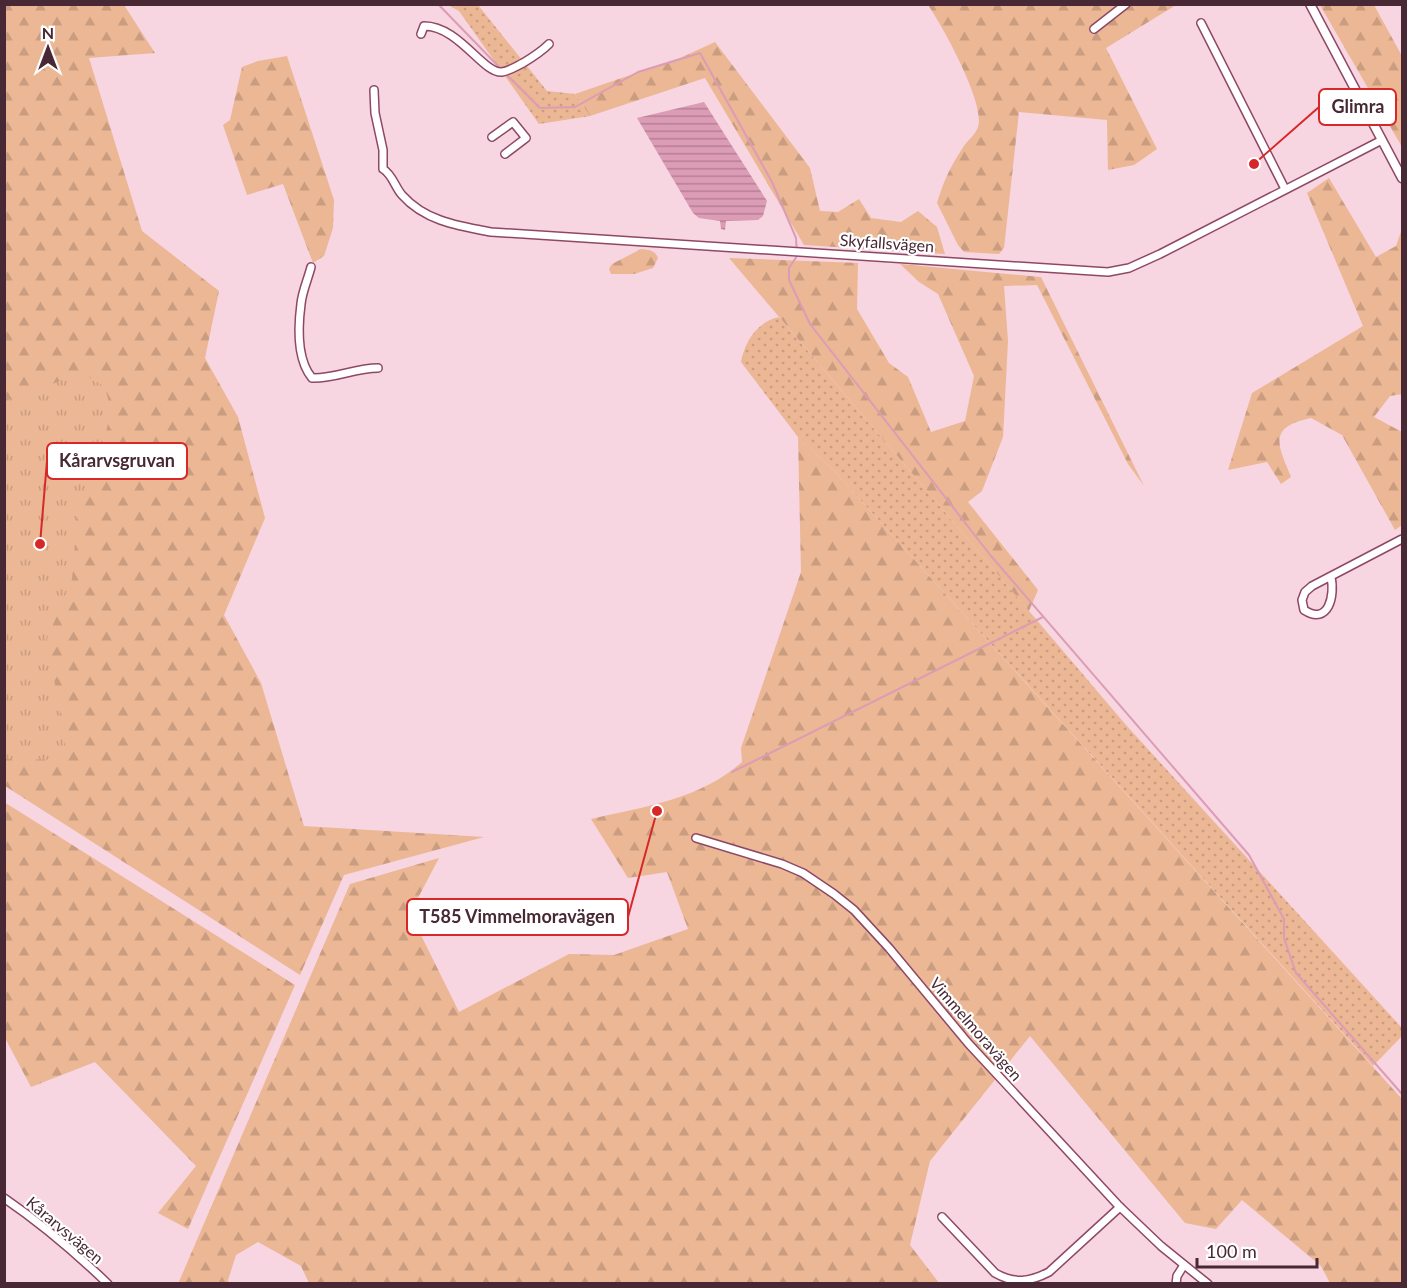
<svg xmlns="http://www.w3.org/2000/svg" width="1407" height="1288" font-family="Lato,sans-serif">
	<style>
		.grass { fill: url(#grass-dots) }
		.forest { fill: url(#forest-firs) }
		.park { fill: url(#park-tufts) }
		.water { fill: url(#water-rules) }
		.lines { fill: none; stroke-linecap: round; stroke-linejoin: round }
		.stream { stroke: #dc9cb5; stroke-width: 2 }
		.minor-casing { stroke: #8e4865; stroke-width: 10 }
		.tertiary-casing { stroke: #8e4865; stroke-width: 11 }
		.minor { stroke: #fff; stroke-width: 7 }
		.tertiary { stroke: #fff; stroke-width: 8 }
		.labels { text-anchor: middle; stroke-width: 4.5; stroke-linejoin: round; paint-order: stroke }
		.street-label { font-size: 16px; fill: #482835; stroke: #fff }
		.leader { fill: none; stroke: #d62828; stroke-width: 2 }
		.callout-dot { fill: #d62828; stroke: #fff; stroke-width: 2 }
		.callout { fill: #fff; stroke: #d62828; stroke-width: 2 }
		.callout-label { font-size: 18px; text-anchor: middle; font-weight: bold; fill: #482835 }
	</style>
	<defs>
		<pattern id="grass-dots" width="8" height="8" patternUnits="userSpaceOnUse" patternTransform="scale(1.5)"><rect width="8" height="8" fill="#ebb794"/><path d="M2 2h.1M6 6h.1" fill="none" stroke="#cb9d80" stroke-width="1.8" stroke-linecap="round"/></pattern>
		<pattern id="forest-firs" width="22" height="20" patternUnits="userSpaceOnUse" patternTransform="scale(1.5)"><rect width="22" height="20" fill="#ebb794"/><path d="M5 1l3.5 6h-7zM16 11l3.5 6h-7z" fill="#cb9d80"/></pattern>
		<pattern id="park-tufts" width="24" height="20" patternUnits="userSpaceOnUse" patternTransform="scale(1.5)"><rect width="24" height="20" fill="#ebb794"/><path d="M3 7l-1-3M5 7V3M7 7l1-3M15 17l-1-3M17 17v-4M19 17l1-3" fill="none" stroke="#cb9d80"/></pattern>
		<pattern id="water-rules" width="6" height="5" patternUnits="userSpaceOnUse" patternTransform="scale(1.5)"><rect width="6" height="5" fill="#dc9cb5"/><path d="M0 2.5h6" fill="none" stroke="#b47f94"/></pattern>
	</defs>
	<rect width="100%" height="100%" fill="#f7d5e1"/>
	<g class="grass">
		<polygon points="448,5 478,5 547,91 575,94 590,116 539,124 459,11"/>
		<path d="M779,317L1126,725L1402,1028V1036L1373,1066L835,472L798,437L741,362C745,341 757,322 779,317Z"/>
	</g>
	<g class="forest">
		<polygon points="4,5 124,5 155,53 89,58 142,231 219,291 205,358 238,417 265,518 224,615 261,683 304,826 484,837 344,875 300,975 5,786"/>
		<path d="M928,5H1176L1106,48L1157,149L1134,165L1108,170L1107,120L1019,112L1004,248L999,254L964,252L958,245L937,203C943,183 950,167 962,149C966,142 976,134 978,127C986,104 942,25 928,5Z"/>
		<polygon points="1320,5 1374,5 1402,56 1402,147"/>
		<polygon points="715,42 810,168 820,211 838,212 859,199 871,218 901,222 918,211 937,227 945,254 804,245 705,78 590,116 575,94 680,58"/>
		<polygon points="287,56 334,200 333,228 324,256 313,263 283,184 247,195 223,125 230,120 242,67 258,61"/>
		<path d="M1329,178L1376,257L1396,246L1402,229V394L1390,396L1374,417L1402,432V525L1395,530L1342,435L1311,418C1267,427 1278,445 1291,477L1281,484L1267,462L1228,470L1252,393L1363,326L1307,193Z"/>
		<path d="M641,249C649,250 655,250 658,258L653,268L634,274H611L609,269L612,264Z"/>
		<polygon points="729,258 858,263 857,309 889,363 908,377 931,432 965,421 974,376 938,294 919,282 900,264 1041,277 1144,486 1128,464 1037,285 1004,286 1008,341 1003,437 982,491 968,502 1038,590 1029,611"/>
		<path d="M798,437L835,472L1402,1099V1283H1330L1321,1266L1242,1200L1216,1229L1185,1223L1030,1036L930,1161L910,1245L939,1283H309L301,1266L258,1242L236,1255L228,1280L229,1283L178,1284L350,884L439,858L410,913L459,1012L569,954L614,955L688,929L667,872L628,878L591,819C643,807 701,799 742,762L741,748L801,572Z"/>
		<polygon points="4,802 295,985 188,1229 158,1213 196,1166 95,1062 31,1087 5,1038"/>
	</g>
	<polygon class="park" points="82,373 105,387 111,411 101,453 78,509 72,579 47,639 68,760 5,759 5,401"/>
	<polygon class="water" points="704,102 767,201 763,216 758,220 726,221 725,230 721,229 720,221 699,218 693,213 637,118"/>
	<g class="lines">
		<g class="stream">
			<polyline points="438,4 501,69"/>
			<polyline points="505,73 540,108 575,107 638,72 700,53 772,182 796,238 797,256 789,268 789,280 810,324 991,556 1249,855 1284,919 1284,938 1296,973 1402,1094"/>
			<polyline points="732,772 1043,617"/>
		</g>
		<g class="minor-casing">
			<g id="minor">
				<polyline points="1201,23 1285,189"/>
				<polyline points="1094,29 1126,4"/>
				<path d="M421,34L424,26C459,26 483,74 502,72C509,71 517,66 523,63C533,57 541,52 549,44"/>
				<path d="M374,90L375,113L383,150V169C392,174 395,187 402,195C425,221 458,226 491,232L1108,272L1129,268L1160,254L1382,140"/>
				<polyline points="492,137 513,122 526,138 505,154"/>
				<path d="M311,267C308,279 302,292 301,304C298,327 297,360 312,378C334,379 355,368 378,368"/>
				<path d="M1331,577C1335,595 1329,626 1304,610L1302,600L1305,592L1312,586L1402,539"/>
				<polyline points="696,838 782,864 803,873 834,894 854,910 889,948 968,1043 1118,1205 1161,1246 1208,1284"/>
				<path d="M4,1198C42,1224 75,1252 108,1284"/>
				<path d="M942,1217L995,1273C1014,1284 1030,1282 1049,1272L1120,1207"/>
				<polyline points="1176,1284 1177,1276 1184,1265"/>
			</g>
		</g>
		<g class="tertiary-casing">
			<polyline id="tertiary" points="1310,4 1402,178"/>
		</g>
		<use href="#minor" class="minor"/>
		<use href="#tertiary" class="tertiary"/>
	</g>
	<g class="labels">
		<g class="street-label">
			<text transform="translate(887 243) rotate(4)" y="6">Skyfallsvägen</text>
			<text transform="translate(976 1029) rotate(49)" y="6">Vimmelmoravägen</text>
			<text transform="translate(65 1230) rotate(40)" y="6">Kårarvsvägen</text>
		</g>
	</g>
	<path class="leader" d="M1254 164L1319 107M40 544L47 461M657 811L628 917"/>
	<g class="callout-dot">
		<circle cx="1254" cy="164" r="6"/>
		<circle cx="40" cy="544" r="6"/>
		<circle cx="657" cy="811" r="6"/>
	</g>
	<g class="callout">
		<rect x="1319" y="89" width="77" height="36" rx="6"/>
		<rect x="47" y="443" width="140" height="36" rx="6"/>
		<rect x="407" y="899" width="221" height="36" rx="6"/>
	</g>
	<g class="callout-label">
		<text x="1358" y="113">Glimra</text>
		<text x="117" y="467">Kårarvsgruvan</text>
		<text x="517" y="923">T585 Vimmelmoravägen</text>
	</g>
	<rect width="1407" height="1288" fill="none" stroke="#482835" stroke-width="12"/>
	<g transform="translate(48 48)" stroke="#ffffff" stroke-width="4.5" paint-order="stroke">
	<path d="M0-4.5L10 22L0 15L-10 22Z" fill="#482835"/>
	<text y="-9" font-size="16" font-weight="bold" text-anchor="middle" fill="#482835">N</text>
	</g>
	<path d="M1197 1258v9h120v-9" fill="none" stroke="#482835" stroke-width="3"/>
	<text x="1206" y="1258" font-size="18" fill="#482835" stroke="#ffffff" stroke-width="4.5" paint-order="stroke">100 m</text>
</svg>
